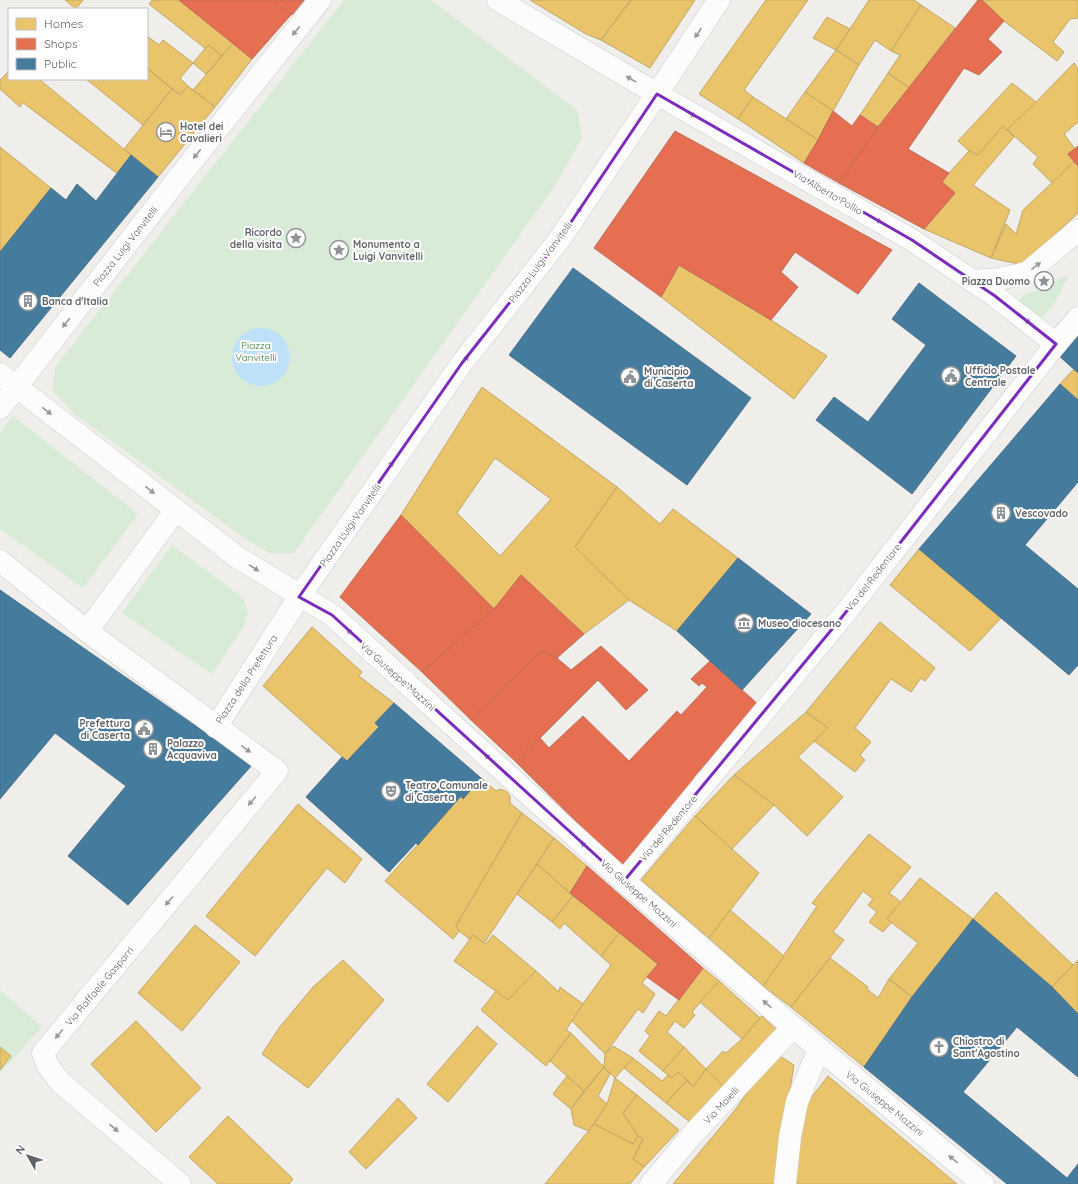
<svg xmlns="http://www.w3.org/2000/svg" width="1078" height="1184" font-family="Quicksand,sans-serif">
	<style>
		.green { fill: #d8ebd6 }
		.water { fill: #bfe0f9 }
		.homes { fill: #e9c46a; stroke: #c0a769; fill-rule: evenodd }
		.shops { fill: #e76f51; stroke: #be6b58 }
		.public { fill: #457b9d; stroke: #4d748d }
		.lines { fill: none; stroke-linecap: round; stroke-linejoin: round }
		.street-casing { stroke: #cbcccc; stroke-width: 23 }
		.street { stroke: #fdfcfc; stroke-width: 22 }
		.oneway { fill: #96999c }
		.marked { fill: none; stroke: #7b2cbf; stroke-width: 3; stroke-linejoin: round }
		.labels { text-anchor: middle; stroke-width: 4; stroke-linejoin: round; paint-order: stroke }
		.poi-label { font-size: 10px; font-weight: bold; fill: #5f6368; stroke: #fff; text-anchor: start }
		.street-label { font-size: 10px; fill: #5f6368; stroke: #fff }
		.park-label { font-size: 10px; fill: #348238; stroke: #fff }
	</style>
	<rect width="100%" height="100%" fill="#efeeea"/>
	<g class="green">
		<polygon points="344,0 431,0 577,110 582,138 554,187 294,553 270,553 247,540 76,415 53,392 55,367"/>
		<polygon points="1069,274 1055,303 1038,322 1016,304 1023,295 1045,287"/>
		<polygon points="13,416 138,514 83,588 0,529 0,433"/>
		<polygon points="172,545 243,598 248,613 244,626 212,674 122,613"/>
		<polygon points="0,990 42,1027 0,1073"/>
	</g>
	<circle class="water" cx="261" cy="357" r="29"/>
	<g class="homes">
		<polygon points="65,0 83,0 76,9"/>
		<polygon points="152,0 179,0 233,43 222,56 208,45 206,49 149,4"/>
		<polygon points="530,0 629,0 630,1 601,40 586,34"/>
		<polygon points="695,0 650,68 601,40 631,0"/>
		<polygon points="766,0 808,0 744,90 753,97 738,119 699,94"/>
		<polygon points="869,0 914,0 921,5 891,51 875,40 859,65 836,50"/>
		<polygon points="982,0 1078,0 1078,18 1070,19 1053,42 1064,52 1057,61 1004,21"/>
		<polygon points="921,5 955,28 909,88 888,73 900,55 891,51"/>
		<polygon points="827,17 850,29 836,50 813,38"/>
		<polygon points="147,36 159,45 163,40 193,63 180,78 188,86 180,95 147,68"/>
		<polygon points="233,43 252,59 215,107 193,90"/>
		<polygon points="208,45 222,56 206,74 193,63"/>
		<polygon points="836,50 859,65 833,111 805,92"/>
		<polygon points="1074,63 1078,68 1078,122 1064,134 1075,149 1068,154 1074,162 1052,183 1033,164 1038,157 1003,126 1036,102"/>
		<polygon points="147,68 172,89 143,125 86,79 147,79"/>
		<polygon points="9,71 9,79 39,79 131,155 118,174 22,102 20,107 0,89 0,80"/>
		<polygon points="888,73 909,88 878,127 860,115"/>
		<polygon points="1012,83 1036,102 1007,130 1003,126 978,155 969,151 958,141"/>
		<polygon points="188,86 215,107 158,177 124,149 172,89 180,95"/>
		<polygon points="805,92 833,111 818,140 786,119"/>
		<polygon points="753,97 818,140 804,163 738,119"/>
		<polygon points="1003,126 1014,137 973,185 1010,210 991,258 924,229 955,193 942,182 949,173 969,151 978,155"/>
		<polygon points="0,147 51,188 0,252"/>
		<polygon points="1074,162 1078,166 1078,213 1023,265 991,258 1006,224 1016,234 1023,210"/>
		<polygon points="679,265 771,320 827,356 794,399 661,297"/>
		<polygon points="1074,369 1078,373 1078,400 1060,384"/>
		<path d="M482,387L617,487L575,547L629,600L584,634L521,575L494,609L401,515ZM495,458L551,499L500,556L457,513Z"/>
		<polygon points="617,487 660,524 673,509 738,558 677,631 629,600 575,547"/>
		<polygon points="919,549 1001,618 970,651 890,585"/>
		<polygon points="880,622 935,668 925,681 921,678 911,692 891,679 855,728 871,742 860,755 865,760 855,772 814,741 828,728 806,712"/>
		<polygon points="312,627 362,672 359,676 394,703 375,723 379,727 347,761 263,686"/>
		<polygon points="806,712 828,728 798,757 843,797 807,836 774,805 734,775"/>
		<polygon points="734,775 774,805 731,850 695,816"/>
		<polygon points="481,778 496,791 501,789 507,792 510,796 510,803 522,813 456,926 460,930 453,939 385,881 461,796 463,799"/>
		<polygon points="298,804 362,859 345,883 327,868 255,956 206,916"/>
		<polygon points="522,813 554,838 481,948 459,931 456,926"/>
		<polygon points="695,816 759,873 709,938 641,880"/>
		<polygon points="869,834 911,867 889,893 901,902 887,919 892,922 883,932 869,922 877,912 868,905 873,899 863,891 833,932 844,940 791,1007 763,986 817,906 812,903"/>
		<polygon points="554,838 587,866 570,893 537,864"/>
		<polygon points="537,864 573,896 552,922 517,894"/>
		<polygon points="920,878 973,919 912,997 889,979 918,943 887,919"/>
		<polygon points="996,892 1073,965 1052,987 973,919"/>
		<polygon points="573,896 620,932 601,956 564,923 560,929 552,922"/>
		<polygon points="730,910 784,956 763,986 709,938"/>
		<polygon points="195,925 240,962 182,1031 138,993"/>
		<polygon points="620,932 658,964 642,983 655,994 643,1013 638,1009 605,1054 571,1020 611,965 601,956"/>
		<polygon points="473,935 486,944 493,935 536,971 508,1000 454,961"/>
		<polygon points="830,958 868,987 867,989 878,998 889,979 912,997 864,1067 791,1007"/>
		<polygon points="343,960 384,1000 308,1088 262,1054 279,1028 313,987"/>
		<polygon points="1078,960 1078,1014 1052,987"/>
		<polygon points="703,968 719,981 692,1012 695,1015 684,1028 675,1021 667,1032 684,1047 663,1071 639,1051 650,1036 645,1031 659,1011 666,1016"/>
		<polygon points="536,971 559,992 560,987 583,1004 566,1030 571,1033 546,1066 481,1010 496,991 508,1000"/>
		<polygon points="719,981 760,1018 742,1039 700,1002"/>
		<polygon points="762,1016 780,1033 729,1092 706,1069 723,1051 726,1053 742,1039"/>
		<polygon points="136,1021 201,1088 156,1132 91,1064"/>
		<polygon points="477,1026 497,1044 448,1102 427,1084"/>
		<polygon points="571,1033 604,1067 584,1091 550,1061"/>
		<polygon points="613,1046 633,1058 615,1078 604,1067 605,1054"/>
		<polygon points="0,1047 11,1056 0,1070"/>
		<polygon points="684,1047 706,1069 693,1087 678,1072 672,1078 663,1071"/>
		<polygon points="775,1053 794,1065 775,1184 673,1184 735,1110"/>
		<polygon points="633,1058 662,1081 668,1075 672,1078 678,1072 687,1080 666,1103 624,1068"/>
		<polygon points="604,1067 610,1074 598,1096 607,1104 589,1131 574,1125 571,1109"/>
		<polygon points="706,1069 729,1092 691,1123 666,1103 687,1080 693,1087"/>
		<polygon points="567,1076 584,1091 571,1109 553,1094"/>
		<polygon points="828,1076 957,1184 796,1184 797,1158 807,1103"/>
		<polygon points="615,1078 637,1095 623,1113 638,1136 633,1144 594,1124 607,1104"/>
		<polygon points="637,1095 679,1130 644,1167 633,1159 643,1139 638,1136 623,1113"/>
		<polygon points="398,1098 417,1118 366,1169 349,1152"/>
		<polygon points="228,1116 293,1179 289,1184 218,1184 189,1157"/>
		<polygon points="594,1124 633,1144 638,1136 643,1139 633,1159 644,1167 630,1184 545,1184"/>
	</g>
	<g class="shops">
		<polygon points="179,0 304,0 252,59"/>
		<polygon points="273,0 304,0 292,15"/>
		<polygon points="978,0 982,0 1004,21 988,39 1002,52 979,75 964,68 908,149 949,173 942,182 955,193 924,229 839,183 878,127"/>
		<polygon points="833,111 852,126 860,115 878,127 839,183 804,163 818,140"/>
		<polygon points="675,131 892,250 858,294 795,252 781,272 798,287 771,320 679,265 661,297 594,248"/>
		<polygon points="1078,146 1078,166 1068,154"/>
		<polygon points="401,515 494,609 422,672 340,597"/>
		<polygon points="521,575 584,634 557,658 541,651 471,720 422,672 494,609"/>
		<polygon points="601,646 648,690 626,710 598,680 516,762 471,720 541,651 557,658 571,670"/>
		<polygon points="710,661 761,707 720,758 714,754 693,778 698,782 623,868 516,762 540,738 549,748 583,716 629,761 677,711 681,715 707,687 702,683 699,686 691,679"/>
		<polygon points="587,866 703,968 679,1000 647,977 658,964 570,893"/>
	</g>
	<g class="public">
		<polygon points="131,155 158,177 10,358 0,350 0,252 51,188 66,200 77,184 96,201"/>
		<polygon points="573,268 751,398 687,485 509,355"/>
		<polygon points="919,283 1016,356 912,494 816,420 834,397 868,422 926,345 892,319"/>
		<polygon points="1078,332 1078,373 1057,354"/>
		<polygon points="1060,384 1078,400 1078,482 1025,545 1078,589 1078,665 1069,675 919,549"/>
		<polygon points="738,558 811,614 742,690 677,631"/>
		<polygon points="0,590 252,765 128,905 68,856 126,786 55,733 0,799"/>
		<polygon points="394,703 481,778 463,799 461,796 418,845 416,843 389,872 306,797 342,757 347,761 379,727 375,723"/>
		<polygon points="973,919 1052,987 1078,1014 1078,1077 1017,1027 963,1092 1067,1178 1078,1164 1078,1184 1007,1184 864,1067 912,997"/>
	</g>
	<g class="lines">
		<g class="street-casing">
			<g id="street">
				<polyline points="719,0 657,94 912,240 995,296 1056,344"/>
				<polyline points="972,281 999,279 1027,273 1078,230"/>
				<polyline points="0,374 237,557 332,615 624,881 793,1027 983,1184"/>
				<polyline points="0,408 180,176 320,0"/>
				<polyline points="0,561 87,631 277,771 43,1053 48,1066 60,1082 180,1184"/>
				<polyline points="87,631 176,510"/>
				<polyline points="216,727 299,597 462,363 559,240 657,94 498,0"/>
				<polyline points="624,881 842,617 1056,344 1078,318"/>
				<polyline points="651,1184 692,1135 793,1027"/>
				<polyline points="785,1184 790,1137 797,1102 819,1049"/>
			</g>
		</g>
		<use href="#street" class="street"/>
	</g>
	<defs><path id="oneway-solid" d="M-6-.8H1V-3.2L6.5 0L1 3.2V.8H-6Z"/></defs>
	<g class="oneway">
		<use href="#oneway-solid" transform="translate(296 31) rotate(129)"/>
		<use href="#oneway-solid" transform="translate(698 33) rotate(123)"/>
		<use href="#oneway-solid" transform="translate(631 79) rotate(-149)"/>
		<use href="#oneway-solid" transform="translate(691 114) rotate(30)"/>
		<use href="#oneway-solid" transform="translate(197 154) rotate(129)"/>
		<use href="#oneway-solid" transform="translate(578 212) rotate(-56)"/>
		<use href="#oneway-solid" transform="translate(877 220) rotate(30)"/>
		<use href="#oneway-solid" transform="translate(1036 266) rotate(-38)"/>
		<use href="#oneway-solid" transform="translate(1026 320) rotate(38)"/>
		<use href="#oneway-solid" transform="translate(66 323) rotate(128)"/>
		<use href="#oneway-solid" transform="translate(465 360) rotate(-52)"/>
		<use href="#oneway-solid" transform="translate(47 411) rotate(38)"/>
		<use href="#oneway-solid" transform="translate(390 466) rotate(-55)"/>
		<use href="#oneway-solid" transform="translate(150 490) rotate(38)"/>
		<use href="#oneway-solid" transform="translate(254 568) rotate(33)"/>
		<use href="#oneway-solid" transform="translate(351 633) rotate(-138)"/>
		<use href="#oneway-solid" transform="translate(246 749) rotate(36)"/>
		<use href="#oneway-solid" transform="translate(489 758) rotate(-138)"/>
		<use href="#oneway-solid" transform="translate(252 801) rotate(130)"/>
		<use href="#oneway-solid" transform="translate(585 846) rotate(-138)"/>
		<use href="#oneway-solid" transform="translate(169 901) rotate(130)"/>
		<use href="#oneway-solid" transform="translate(767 1004) rotate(-139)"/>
		<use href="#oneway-solid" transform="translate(59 1034) rotate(130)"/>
		<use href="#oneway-solid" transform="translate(114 1128) rotate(41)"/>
		<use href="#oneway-solid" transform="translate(953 1159) rotate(-141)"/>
	</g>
	<path class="marked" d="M657,94L912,240L995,296L1056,344L842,617L624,881L332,615L299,597L462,363L559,240Z"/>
	<defs>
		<g id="hotel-ring" transform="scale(1)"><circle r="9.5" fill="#fff" stroke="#919496" stroke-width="1.5"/><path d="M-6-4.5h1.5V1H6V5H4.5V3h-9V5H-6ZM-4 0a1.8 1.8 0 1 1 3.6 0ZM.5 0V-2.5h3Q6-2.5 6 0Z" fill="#919496"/></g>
		<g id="sight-ring" transform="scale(1)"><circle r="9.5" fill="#fff" stroke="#919496" stroke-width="1.5"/><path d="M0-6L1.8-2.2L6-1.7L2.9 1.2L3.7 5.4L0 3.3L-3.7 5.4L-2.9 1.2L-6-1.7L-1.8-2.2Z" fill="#919496"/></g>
		<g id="building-ring" transform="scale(1)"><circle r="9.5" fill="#fff" stroke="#919496" stroke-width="1.5"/><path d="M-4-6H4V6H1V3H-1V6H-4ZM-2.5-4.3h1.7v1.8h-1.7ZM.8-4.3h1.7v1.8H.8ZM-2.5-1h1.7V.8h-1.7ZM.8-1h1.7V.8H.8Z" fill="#919496"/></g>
		<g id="civic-ring" transform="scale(1)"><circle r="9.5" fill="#fff" stroke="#919496" stroke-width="1.5"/><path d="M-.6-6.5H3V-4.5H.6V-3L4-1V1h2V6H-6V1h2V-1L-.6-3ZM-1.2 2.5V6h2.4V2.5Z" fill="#919496"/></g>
		<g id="museum-ring" transform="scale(1)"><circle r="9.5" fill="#fff" stroke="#919496" stroke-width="1.5"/><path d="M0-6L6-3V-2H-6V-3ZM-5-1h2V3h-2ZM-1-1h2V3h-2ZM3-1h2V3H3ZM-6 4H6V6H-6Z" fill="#919496"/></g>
		<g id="theatre-ring" transform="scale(1)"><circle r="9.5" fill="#fff" stroke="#919496" stroke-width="1.5"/><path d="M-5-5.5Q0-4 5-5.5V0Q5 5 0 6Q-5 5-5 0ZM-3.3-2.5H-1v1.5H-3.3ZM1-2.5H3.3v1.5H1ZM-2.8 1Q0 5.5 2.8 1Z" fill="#919496"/></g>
		<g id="church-ring" transform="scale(1)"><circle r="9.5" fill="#fff" stroke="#919496" stroke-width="1.5"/><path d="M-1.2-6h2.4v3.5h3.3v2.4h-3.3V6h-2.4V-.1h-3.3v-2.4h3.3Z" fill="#919496"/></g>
	</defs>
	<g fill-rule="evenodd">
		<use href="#hotel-ring" x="166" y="132"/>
		<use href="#sight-ring" x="296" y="238"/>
		<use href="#sight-ring" x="339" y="250"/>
		<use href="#sight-ring" x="1044" y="281"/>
		<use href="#building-ring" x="28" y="301"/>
		<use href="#civic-ring" x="951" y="376"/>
		<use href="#civic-ring" x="630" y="377"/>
		<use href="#building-ring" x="1001" y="513"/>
		<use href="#museum-ring" x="744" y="623"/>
		<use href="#civic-ring" x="144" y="729"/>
		<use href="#building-ring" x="153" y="749"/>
		<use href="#theatre-ring" x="391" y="791"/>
		<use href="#church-ring" x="939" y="1047"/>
	</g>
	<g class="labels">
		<g class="poi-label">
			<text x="180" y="130">Hotel dei<tspan x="180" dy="12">Cavalieri</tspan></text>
			<text x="282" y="236" text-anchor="end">Ricordo<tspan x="282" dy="12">della visita</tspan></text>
			<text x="353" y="248">Monumento a<tspan x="353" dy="12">Luigi Vanvitelli</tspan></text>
			<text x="1030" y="285" text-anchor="end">Piazza Duomo</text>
			<text x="42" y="305">Banca d'Italia</text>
			<text x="965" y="374">Ufficio Postale<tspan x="965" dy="12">Centrale</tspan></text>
			<text x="644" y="375">Municipio<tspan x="644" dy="12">di Caserta</tspan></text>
			<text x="1015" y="517">Vescovado</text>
			<text x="758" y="627">Museo diocesano</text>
			<text x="130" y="727" text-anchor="end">Prefettura<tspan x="130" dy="12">di Caserta</tspan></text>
			<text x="167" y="747">Palazzo<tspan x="167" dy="12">Acquaviva</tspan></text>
			<text x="405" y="789">Teatro Comunale<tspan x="405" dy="12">di Caserta</tspan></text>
			<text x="953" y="1045">Chiostro di<tspan x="953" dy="12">Sant'Agostino</tspan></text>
		</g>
		<g class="street-label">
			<text transform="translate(828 192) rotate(30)" y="4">Via Alberto Pollio</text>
			<text transform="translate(125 246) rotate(-52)" y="4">Piazza Luigi Vanvitelli</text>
			<text transform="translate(540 262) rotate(-53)" y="4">Piazza Luigi Vanvitelli</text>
			<text transform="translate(350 525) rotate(-55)" y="4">Piazza Luigi Vanvitelli</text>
			<text transform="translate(873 577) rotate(-52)" y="4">Via del Redentore</text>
			<text transform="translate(398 676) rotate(42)" y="4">Via Giuseppe Mazzini</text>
			<text transform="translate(246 679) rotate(-57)" y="4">Piazza della Prefettura</text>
			<text transform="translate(668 828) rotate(-50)" y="4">Via del Redentore</text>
			<text transform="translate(639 893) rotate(41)" y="4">Via Giuseppe Mazzini</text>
			<text transform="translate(99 986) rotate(-50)" y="4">Via Raffaele Gasparri</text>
			<text transform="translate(885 1103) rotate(39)" y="4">Via Giuseppe Mazzini</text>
			<text transform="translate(721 1105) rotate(-47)" y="4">Via Maielli</text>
		</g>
		<g class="park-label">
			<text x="256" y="349">Piazza<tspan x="256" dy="12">Vanvitelli</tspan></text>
		</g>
	</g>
	<rect x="8" y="8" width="140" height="72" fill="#ffffff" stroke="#bfc1c3"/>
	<rect x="16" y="18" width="20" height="12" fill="#e9c46a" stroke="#bfc1c3"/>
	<text x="44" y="28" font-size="12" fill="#5f6368">Homes</text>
	<rect x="16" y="38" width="20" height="12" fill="#e76f51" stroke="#bfc1c3"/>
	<text x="44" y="48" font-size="12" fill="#5f6368">Shops</text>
	<rect x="16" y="58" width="20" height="12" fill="#457b9d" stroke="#bfc1c3"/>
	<text x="44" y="68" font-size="12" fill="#5f6368">Public</text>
	<g transform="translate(28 1156) rotate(309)" stroke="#ffffff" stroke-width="3" paint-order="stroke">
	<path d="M0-3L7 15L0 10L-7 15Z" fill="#5f6368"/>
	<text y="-6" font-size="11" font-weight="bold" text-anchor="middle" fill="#5f6368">N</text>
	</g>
</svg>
